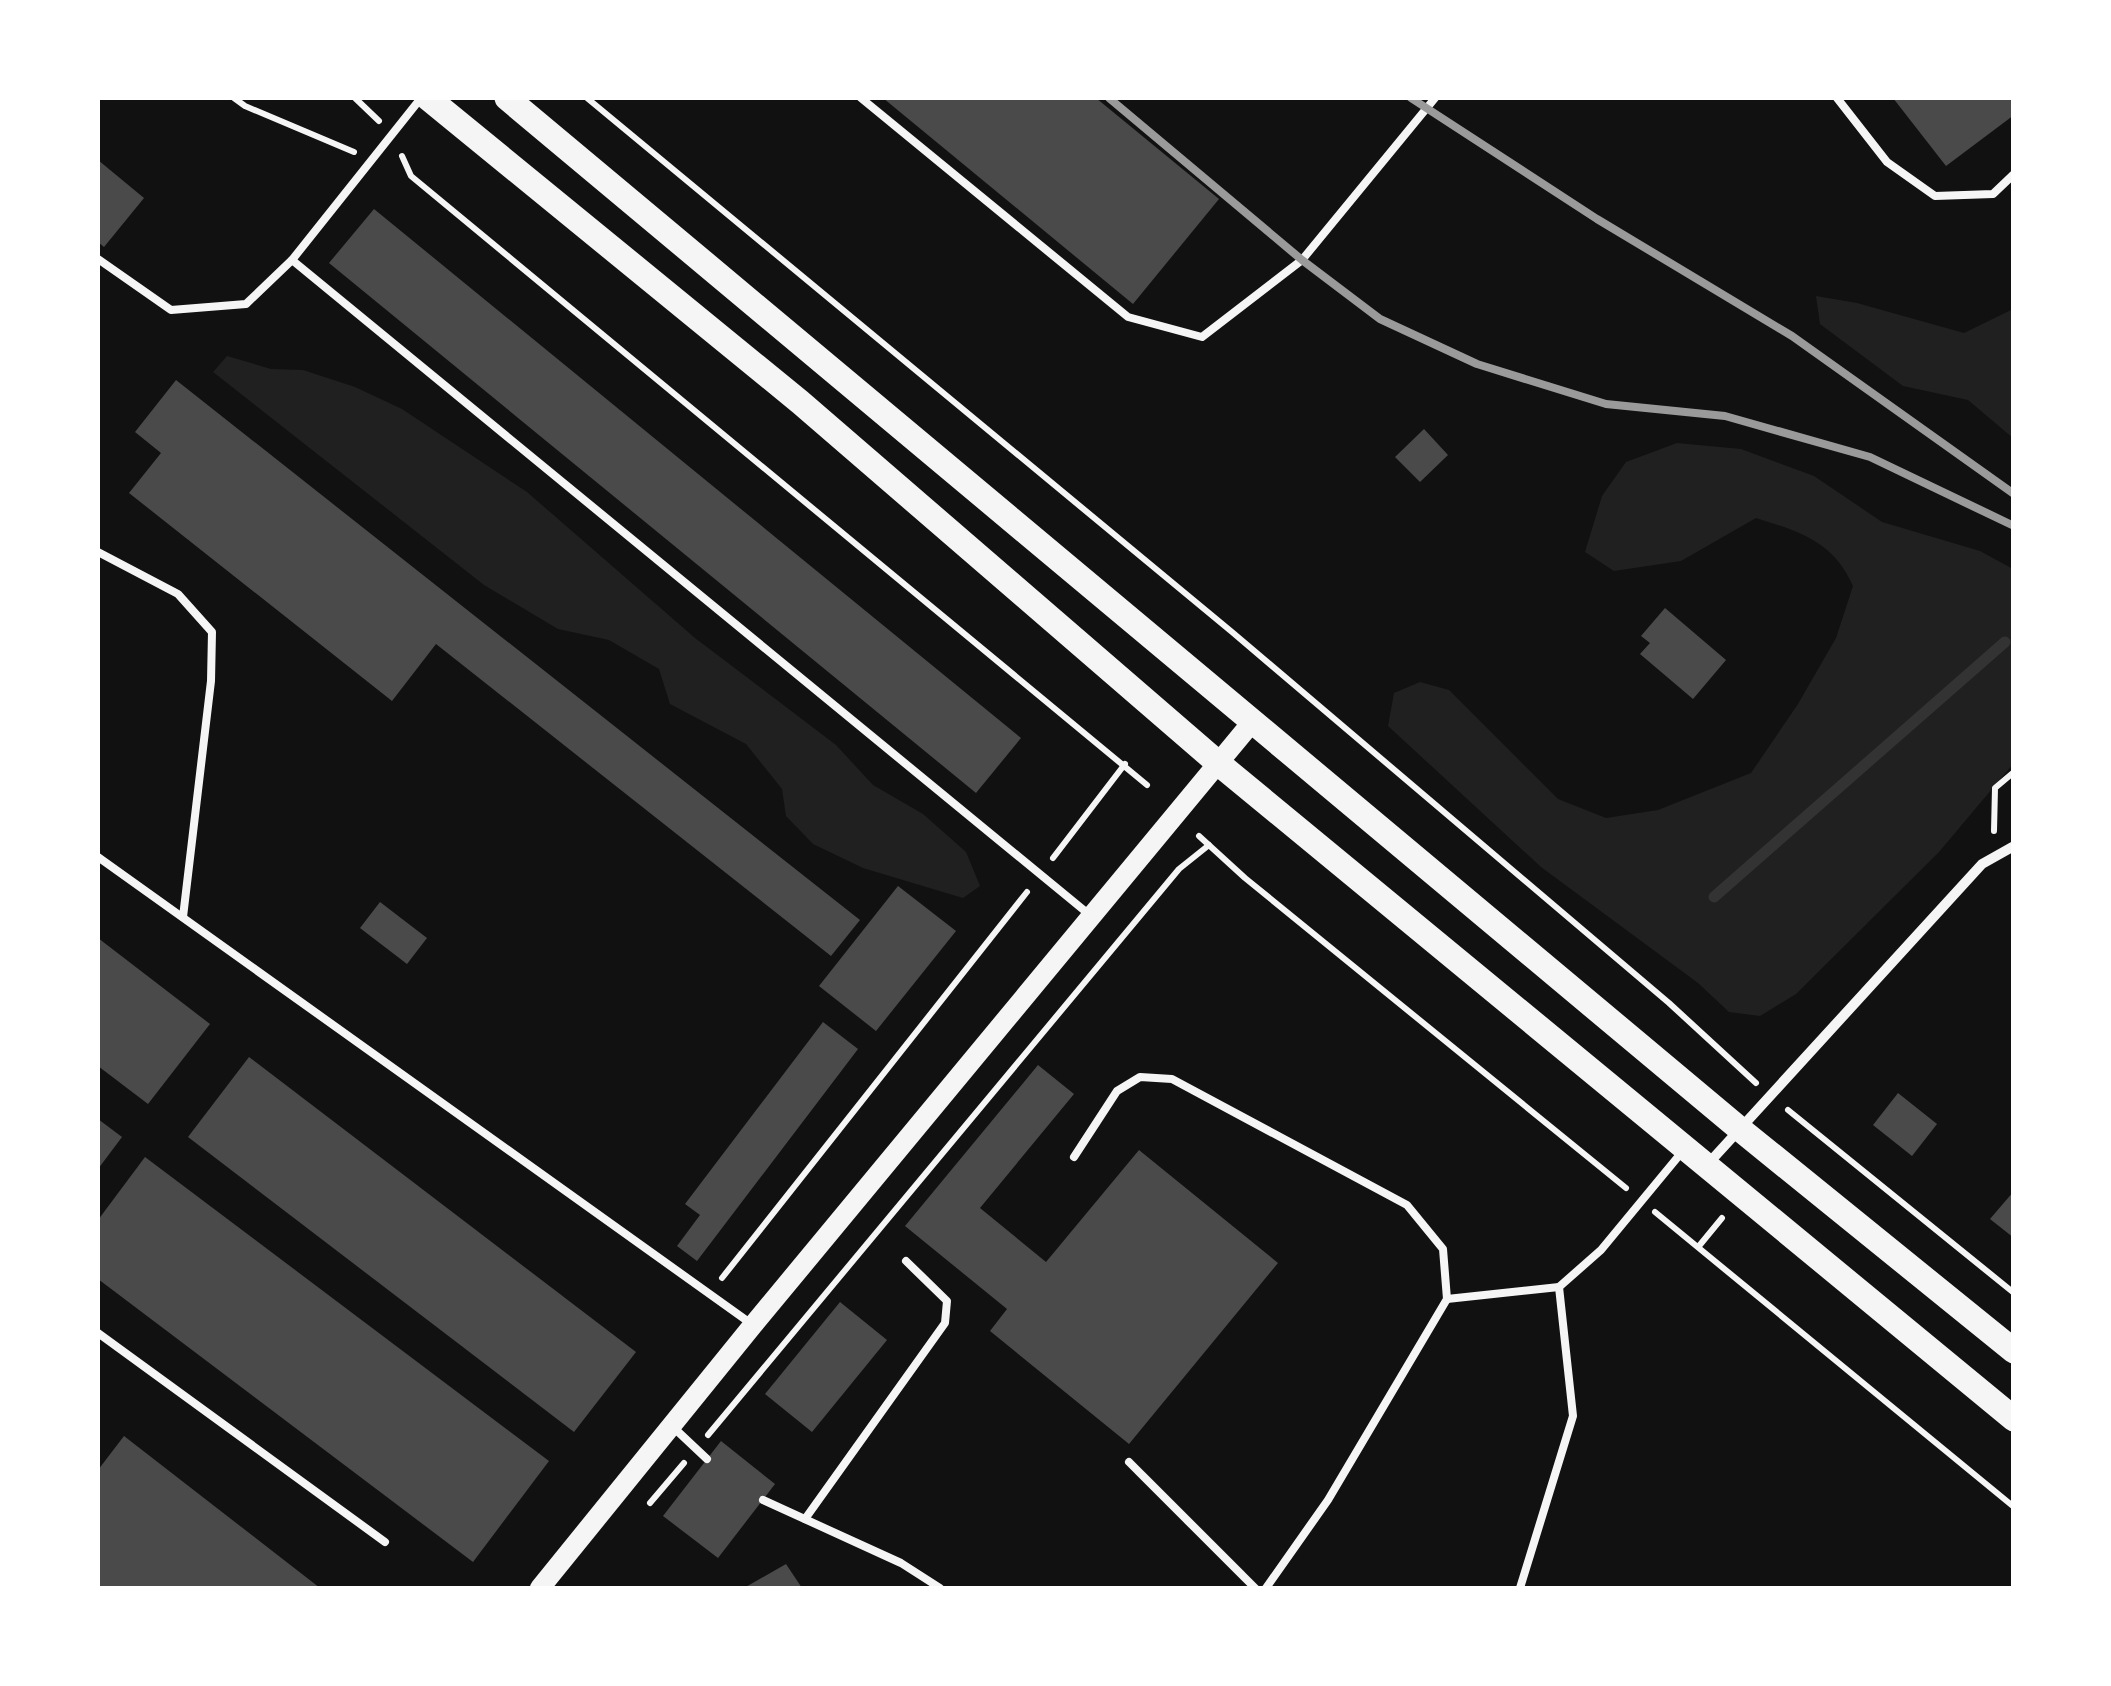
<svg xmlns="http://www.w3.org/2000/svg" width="2111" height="1686" font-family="Helvetica,sans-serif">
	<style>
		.green { fill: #202020 }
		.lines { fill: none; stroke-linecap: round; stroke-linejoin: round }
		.stream { stroke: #333; stroke-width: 11 }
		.building { fill: #4a4a4a }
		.path { stroke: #f5f5f5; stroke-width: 6 }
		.service { stroke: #f5f5f5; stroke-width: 8 }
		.minor { stroke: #f5f5f5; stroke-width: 10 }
		.secondary { stroke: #f5f5f5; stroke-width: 20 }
		.primary { stroke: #f5f5f5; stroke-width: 25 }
		.rail { stroke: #9a9a9a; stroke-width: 8 }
	</style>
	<rect width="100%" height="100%" fill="#111"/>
	<g class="green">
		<polygon points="1816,296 1857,303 1964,333 2013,309 2013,438 1968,400 1903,386 1820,324"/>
		<polygon points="227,356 271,369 303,370 355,387 402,409 527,492 695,638 836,745 873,785 923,814 966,852 980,886 963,898 863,868 813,844 786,816 782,789 746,744 670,704 659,669 609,640 558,629 484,585 213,372"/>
		<path d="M1677,443L1741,449L1814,476L1882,522L1980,551L2013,569V764L1939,852L1796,994L1760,1016L1729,1012L1698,983L1541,867L1388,726L1394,693L1420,682L1449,690L1558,799L1606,818L1658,810L1751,773L1798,704L1836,638L1853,586C1833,541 1800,532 1756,518L1681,561L1614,571L1585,552L1602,496L1626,462Z"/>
	</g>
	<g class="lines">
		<polyline class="stream" points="1714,897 2005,642"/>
	</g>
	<g class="building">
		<polygon points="883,98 1096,98 1219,199 1133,304"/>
		<polygon points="1893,98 2014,98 2014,115 1946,166"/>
		<polygon points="98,160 144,198 104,247 98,242"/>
		<polygon points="374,209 1021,738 976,793 329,263"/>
		<polygon points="176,380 860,920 831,956 436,644 392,701 129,493 161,453 135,432"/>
		<polygon points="1424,429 1448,455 1420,482 1395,457"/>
		<polygon points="1665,608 1726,660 1693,699 1640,654 1650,643 1641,636"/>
		<polygon points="898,886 956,931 876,1031 819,986"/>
		<polygon points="380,902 427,938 407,964 360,928"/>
		<polygon points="98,938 210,1024 148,1104 98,1066"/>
		<polygon points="823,1022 858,1049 697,1261 677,1246 700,1215 685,1204"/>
		<polygon points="249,1057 636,1352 574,1432 188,1137"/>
		<polygon points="1038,1065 1074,1094 980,1208 1046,1262 1139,1150 1278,1263 1129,1444 990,1331 1007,1309 905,1226"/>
		<polygon points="1898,1093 1937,1124 1912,1156 1873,1125"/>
		<polygon points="98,1119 122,1137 98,1169"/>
		<polygon points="145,1157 549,1461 473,1562 98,1279 98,1220"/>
		<polygon points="2014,1191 2014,1238 1990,1219"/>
		<polygon points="840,1302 887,1340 812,1432 765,1394"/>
		<polygon points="124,1436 320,1588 98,1588 98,1470"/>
		<polygon points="721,1441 775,1484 718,1558 663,1516"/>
		<polygon points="786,1564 802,1588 744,1588"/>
	</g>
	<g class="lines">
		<g class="path">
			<polyline points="234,98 245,106 354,152"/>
			<polyline points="355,98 379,121"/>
			<polyline points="587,98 1232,632 1669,1003 1756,1083"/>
			<polyline points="402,156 411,176 1147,785"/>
			<polyline points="1994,831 1995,788 2014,772"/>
			<polyline points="1199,836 1245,878 1626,1188"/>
			<polyline points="1053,858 1125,764"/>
			<polyline points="1788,1110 2014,1293"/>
			<polyline points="1655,1212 2014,1507"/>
			<polyline points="1699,1246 1722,1218"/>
			<polyline points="722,1278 1027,892"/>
			<polyline points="708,1435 1179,869 1209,845"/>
			<polyline points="650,1503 684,1463"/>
		</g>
		<g class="service">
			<polyline points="861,98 1128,317 1202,337 1302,260 1435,98"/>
			<polyline points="1837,98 1887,162 1935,196 1993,194 2014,174"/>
			<polyline points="98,259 171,310 246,304 292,260 421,98"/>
			<polyline points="292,260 1091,916"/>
			<polyline points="98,552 178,594 212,632 211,681 183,917"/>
			<polyline points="98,857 753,1325"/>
			<polyline points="1074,1157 1117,1091 1140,1077 1172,1079 1407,1205 1443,1249 1447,1299 1328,1500 1266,1588"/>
			<polyline points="1447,1299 1559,1287 1601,1250 1682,1152"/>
			<polyline points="98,1333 385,1542"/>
			<polyline points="673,1427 707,1459"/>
			<polyline points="1129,1462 1255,1588"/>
			<polyline points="763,1500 901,1563 940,1588"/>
			<polyline points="805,1519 945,1323 947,1301 906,1261"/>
			<polyline points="1520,1588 1573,1416 1559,1287"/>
		</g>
		<polyline class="minor" points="1707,1165 1982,864 2014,846"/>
		<polyline class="secondary" points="540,1588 753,1325 1253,721"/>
		<g class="primary">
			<polyline points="428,98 800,402 1218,763 2014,1419"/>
			<polyline points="507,98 1741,1130 2014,1351"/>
		</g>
		<g class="rail">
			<polyline points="1109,98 1302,260 1380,319 1477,364 1606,404 1725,416 1870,457 2014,526"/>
			<polyline points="1411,98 1597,219 1792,336 2014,494"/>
		</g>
	</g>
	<rect width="2111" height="1686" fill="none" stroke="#ffffff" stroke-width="200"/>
</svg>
